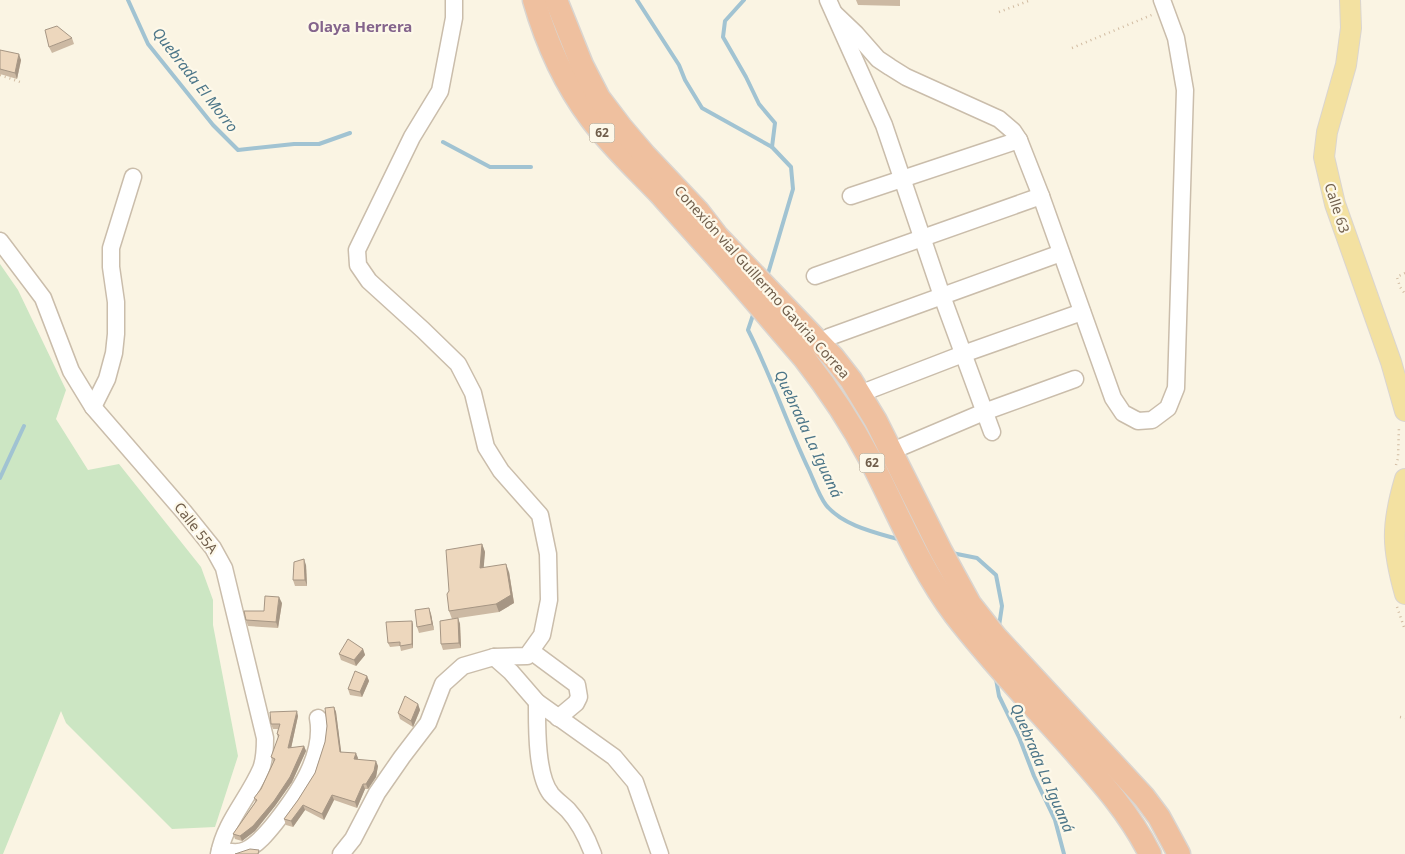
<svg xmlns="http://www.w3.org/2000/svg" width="1405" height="854" font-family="'Noto Sans',sans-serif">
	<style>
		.green { fill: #cce6c3 }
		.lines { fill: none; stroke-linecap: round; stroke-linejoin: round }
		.stream { stroke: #a1c3d2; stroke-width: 4 }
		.minor-casing { stroke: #cabdab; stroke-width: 19 }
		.major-casing { stroke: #dad5d0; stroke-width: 22 }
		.highway-casing { stroke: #dad5d0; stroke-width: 25 }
		.path { stroke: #d1bba1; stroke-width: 2.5; stroke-dasharray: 1 4; stroke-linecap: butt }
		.minor { stroke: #fff; stroke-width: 16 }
		.major { stroke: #f3e1a1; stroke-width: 20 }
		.highway { stroke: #efc09f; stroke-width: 22 }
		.wall { fill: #ccb9a3 }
		.shaded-wall { fill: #a69684 }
		.building { fill: #edd7bd; stroke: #a69684 }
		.labels { text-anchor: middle; stroke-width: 4.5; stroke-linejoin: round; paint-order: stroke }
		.shield { fill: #fdf8e9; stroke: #9a8c7a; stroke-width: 1 }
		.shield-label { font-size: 12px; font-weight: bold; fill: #705e4b }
		.street-label { font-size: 14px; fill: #705e4b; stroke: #fdf8e9 }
		.neighbourhood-label { font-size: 15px; font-weight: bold; fill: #84648c; stroke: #fdf8e9 }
		.water-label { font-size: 15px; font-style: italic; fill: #4b7588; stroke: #fdf8e9 }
	</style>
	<rect width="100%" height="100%" fill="#faf4e3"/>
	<polygon class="green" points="0,264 18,290 66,390 56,419 88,470 119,464 201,567 213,600 213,625 238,756 215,827 172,829 66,723 61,711 3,854 0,854"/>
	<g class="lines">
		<g class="stream">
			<polyline points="128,0 148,44 213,125 238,150 294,144 319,144 350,133"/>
			<polyline points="637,0 679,65 685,80 702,108 772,147 791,167 793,189 767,277"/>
			<polyline points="744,0 725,21 723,37 746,77 759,104 775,123 772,147"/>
			<polyline points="443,142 490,167 531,167"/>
			<path d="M754,312L748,330C771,375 787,424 809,470C814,481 819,496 826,505C843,526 877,533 901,540"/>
			<polyline points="0,478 24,426"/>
			<polyline points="952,553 977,558 996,575 1002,606 999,626"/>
			<polyline points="996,679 999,696 1019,737 1034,776 1055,820 1064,854"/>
		</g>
		<g class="minor-casing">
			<g id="minor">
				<polyline points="828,0 884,125 942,296 992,432"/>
				<polyline points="835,14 856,34 878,59 890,67 906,77 999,119 1013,131 1019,140 1041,196 1113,398 1123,413 1138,421 1152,420 1168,408 1176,388 1185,90 1176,38 1162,0"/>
				<polyline points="851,196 1019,140"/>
				<path d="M0,241L43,298L71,371L93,407L184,512L213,548L224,568L265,738C265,748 265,759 261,769C248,799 225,822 219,854"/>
				<polyline points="815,276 1041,196"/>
				<polyline points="829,337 1061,253"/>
				<polyline points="867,391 963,354 1082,312"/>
				<polyline points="93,407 107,379 114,353 116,334 116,302 111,267 111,248 133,177"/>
				<polyline points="899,448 984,412 1075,379"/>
				<polyline points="531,651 577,685 579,697 576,703 558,718"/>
				<polyline points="494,657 511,672 537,702 614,757 635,782 660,854"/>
				<path d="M537,702C537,726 536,775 551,794C556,800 563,805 568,810C580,823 587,838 593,854"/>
				<path d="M220,850C228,852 238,854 246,850C258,844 267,833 275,823C297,795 325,756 318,718"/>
				<polyline points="341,854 353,839 377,793 402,757 428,723 443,684 463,666 494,657 527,656 542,635 549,600 548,554 540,515 501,471 486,447 473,393 458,364 423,330 369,281 358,265 357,250 412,137 440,91 454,18 454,0"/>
			</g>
		</g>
		<g class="major-casing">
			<g id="major">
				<polyline points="1350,0 1351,28 1346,65 1327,132 1324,157 1335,204 1391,362 1405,411"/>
				<path d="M1405,479C1391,526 1392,548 1405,594"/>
			</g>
		</g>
		<g class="highway-casing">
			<g id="highway">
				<path d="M534,0C546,42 565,84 591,119C612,147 637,170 661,195C675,211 690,227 704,243C738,280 771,320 804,358C829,390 851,423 870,459C897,511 919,567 955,615C988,658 1027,699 1064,740C1096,776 1128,810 1150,854"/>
				<polyline points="556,0 582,65 599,98 621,127 644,154 698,211 718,237 833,357 851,380 876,421 941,551 970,604 996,637 1144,797 1159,817 1179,854"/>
			</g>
		</g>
		<g class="path">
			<polyline points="999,12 1031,0"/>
			<polyline points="1072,48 1154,14"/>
			<polyline points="0,75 20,82"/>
			<polyline points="1405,273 1397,277 1400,287 1405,294"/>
			<polyline points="1396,465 1398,458 1399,426"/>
			<polyline points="1397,607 1405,630"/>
			<polyline points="1400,717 1405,718"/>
		</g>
		<use href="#minor" class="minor"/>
		<use href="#major" class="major"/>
		<use href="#highway" class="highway"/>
	</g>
	<g class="wall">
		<polygon points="856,0 900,0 900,6 858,5"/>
		<polygon points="72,38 74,44 52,53 49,47"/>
		<polygon points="0,50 21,60 17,79 0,74"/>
		<polygon points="482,544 485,552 483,568 509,572 514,603 499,612 452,619 449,611"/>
		<polygon points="306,565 307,586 295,586 293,580"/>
		<polygon points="282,603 278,628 248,626 246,620"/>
		<polygon points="431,614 434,630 419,633 417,627"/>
		<polygon points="458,618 460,624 461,648 443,650 441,644"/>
		<polygon points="412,621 413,625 413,648 401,651 400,646 390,647 388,643"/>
		<polygon points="363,649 365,655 356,666 341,660 339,654"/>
		<polygon points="367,676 369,681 362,697 350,695 348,689"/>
		<polygon points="418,704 420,710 413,727 400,719 398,713"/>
		<polygon points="334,707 336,712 341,752 358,758 357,759 378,766 376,777 368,789 365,789 357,808 334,800 324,820 305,810 293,827 286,825 284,819 298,800 315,773 325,742"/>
		<polygon points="298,716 291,748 304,746 306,751 292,782 275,806 255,831 242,841 235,839 233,834 255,802 254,798 261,789 273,762 271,757 278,738 277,734 278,729 273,729 271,724"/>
	</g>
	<g class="shaded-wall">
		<polygon points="19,54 21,60 17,79 15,73"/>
		<polygon points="482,544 485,552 483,576 480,568"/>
		<polygon points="304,559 306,565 307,586 305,580"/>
		<polygon points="506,564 509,572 514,603 499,612 496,604"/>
		<polygon points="279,597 282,603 278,628 276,622"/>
		<polygon points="429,608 431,614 434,630 432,624"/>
		<polygon points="458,618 460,624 461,648 459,643"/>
		<polygon points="412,621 413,625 413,648 412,644"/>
		<polygon points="363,649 365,655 356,666 354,660"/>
		<polygon points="367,676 369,681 362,697 360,692"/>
		<polygon points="418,704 420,710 413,727 411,721"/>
		<polygon points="334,707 336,712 342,758 340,752"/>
		<polygon points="297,711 298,716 290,753 288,748"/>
		<polygon points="304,746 306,751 292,782 275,806 255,831 242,841 240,836"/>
		<polygon points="356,753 358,758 356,764 354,759"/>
		<polygon points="376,761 378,766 376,777 368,789 366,784"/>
		<polygon points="363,784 365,789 357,808 355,802"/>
		<polygon points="332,795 334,800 324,820 322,814"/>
		<polygon points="303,805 305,810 293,827 291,821"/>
	</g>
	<g class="building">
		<polygon points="57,26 72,38 49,47 45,30"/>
		<polygon points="0,50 19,54 15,73 0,69"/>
		<polygon points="482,544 480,568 506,564 511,595 496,604 449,611 447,594 449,591 446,550"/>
		<polygon points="304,559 305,580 293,580 294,562"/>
		<polygon points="265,596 279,597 276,622 246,620 244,611 264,611"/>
		<polygon points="429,608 432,624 417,627 415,610"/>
		<polygon points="458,618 459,643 441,644 440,621"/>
		<polygon points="412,621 412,644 400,646 400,642 388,643 386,622"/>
		<polygon points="348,639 363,649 354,660 339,654"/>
		<polygon points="355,671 367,676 360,692 348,689"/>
		<polygon points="405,696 418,704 411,721 398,713"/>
		<polygon points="334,707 340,752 356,753 354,759 376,761 374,771 366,784 363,784 355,802 332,795 322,814 303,805 291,821 284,819 298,800 315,773 325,742 327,726 325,708"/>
		<polygon points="297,711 288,748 304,746 290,777 274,801 253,826 240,836 233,834 257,800 254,798 261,789 275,759 271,757 279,735 277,734 280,724 271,724 270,712"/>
		<polygon points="250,849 259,850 258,854 235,854"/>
	</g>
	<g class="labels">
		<g class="shield">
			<rect x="589.5" y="123.5" width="25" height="19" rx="4"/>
			<rect x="859.5" y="453.5" width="25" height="19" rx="4"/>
		</g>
		<g class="shield-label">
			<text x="602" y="137">62</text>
			<text x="872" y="467">62</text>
		</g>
		<g class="street-label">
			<text transform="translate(1337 208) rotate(72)" y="5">Calle 63</text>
			<text transform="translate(762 282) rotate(48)" y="5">Conexión vial Guillermo Gaviria Correa</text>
			<text transform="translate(196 528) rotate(52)" y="5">Calle 55A</text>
		</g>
		<g class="neighbourhood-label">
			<text x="360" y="32">Olaya Herrera</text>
		</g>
		<g class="water-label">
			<text transform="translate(195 80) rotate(52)" y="5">Quebrada El Morro</text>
			<text transform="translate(808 434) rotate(65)" y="5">Quebrada La Iguaná</text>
			<text transform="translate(1042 768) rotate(67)" y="5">Quebrada La Iguaná</text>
		</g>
	</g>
</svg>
